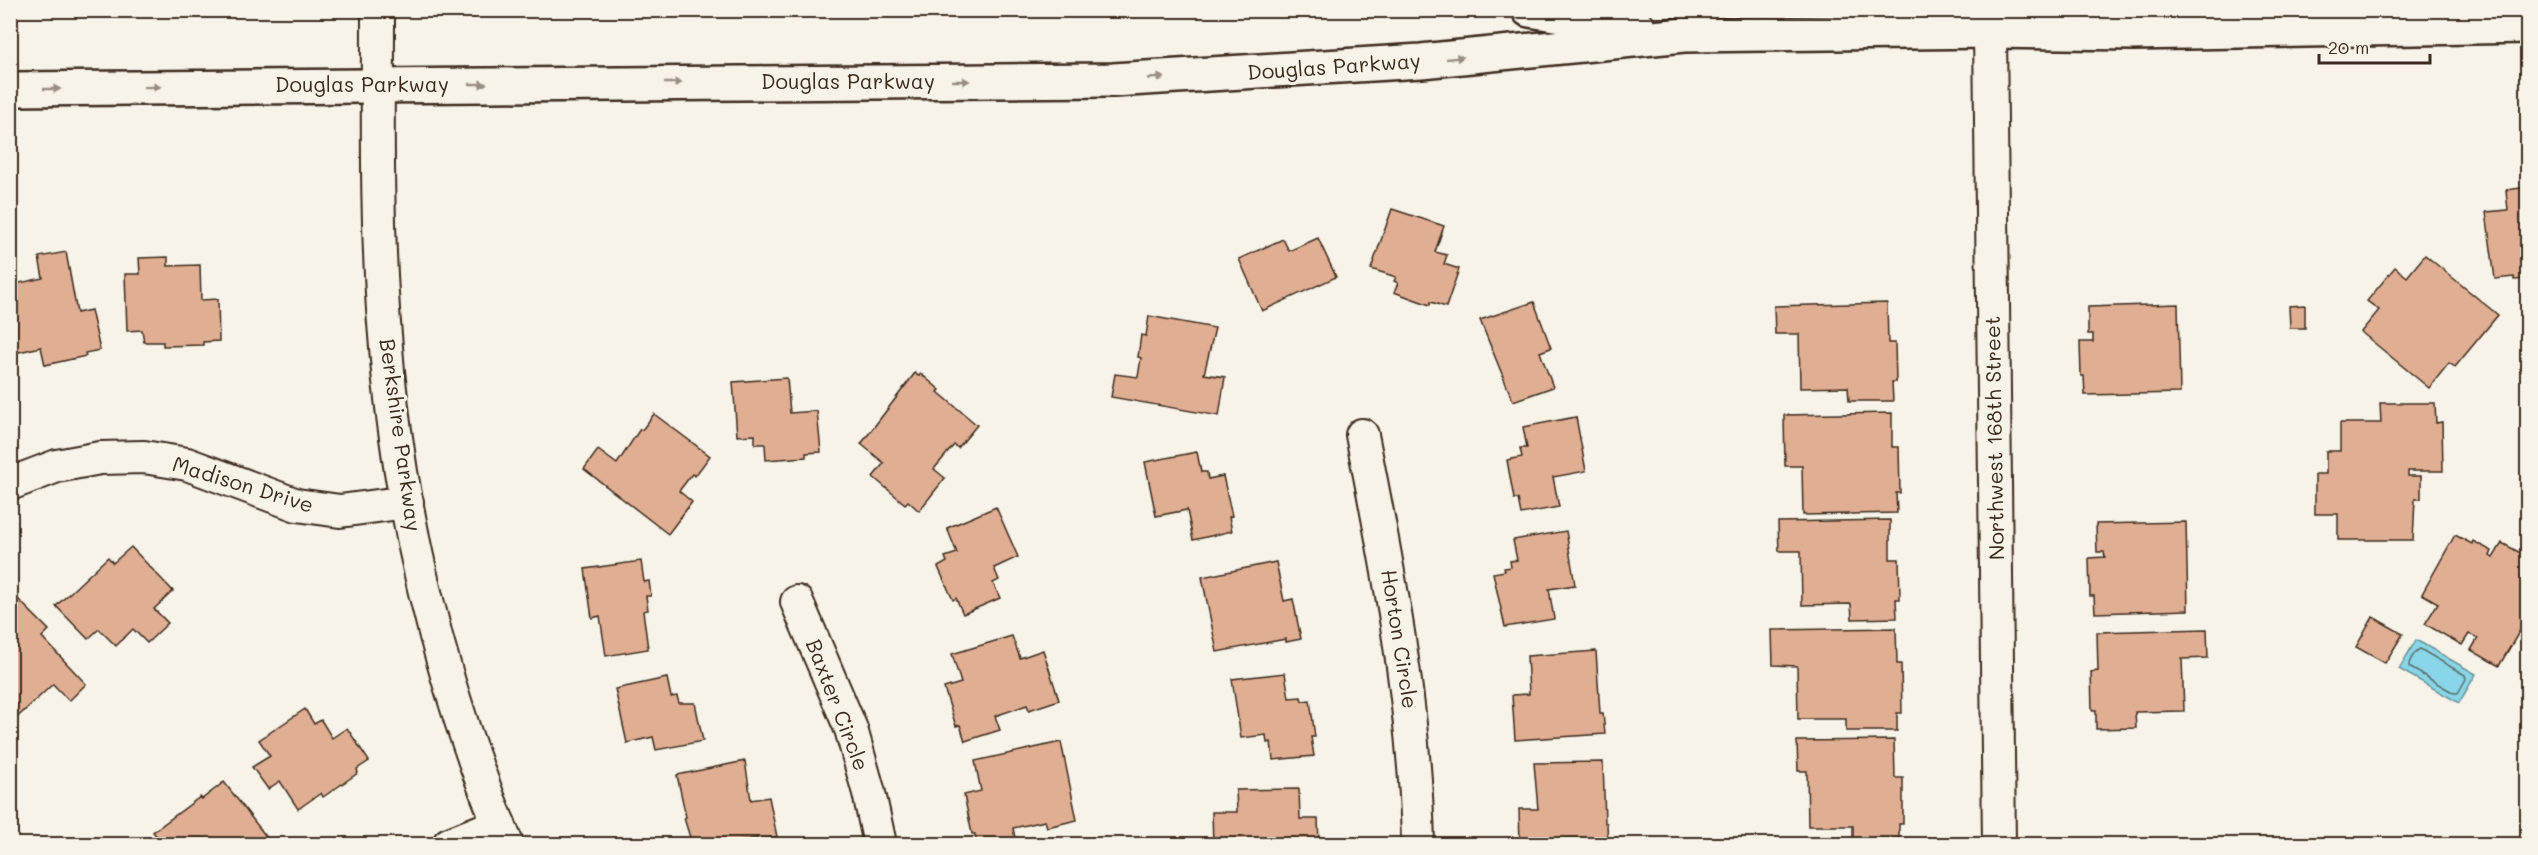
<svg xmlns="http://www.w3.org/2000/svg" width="2538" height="855" font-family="Mali,sans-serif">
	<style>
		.water { fill: #88d6e7; stroke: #699197; stroke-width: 1.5 }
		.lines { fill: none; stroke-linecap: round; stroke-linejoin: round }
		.shore { stroke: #5a6f6e; stroke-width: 1.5 }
		.building { fill: #e0ae92; stroke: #3b2a1e; stroke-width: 1.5 }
		.street-casing { stroke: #3b2a1e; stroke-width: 36 }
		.secondary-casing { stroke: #3b2a1e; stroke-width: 38 }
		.street { stroke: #f7f3e8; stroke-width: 32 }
		.secondary { stroke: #f7f3e8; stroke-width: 33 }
		.oneway { fill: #998e83 }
		.labels { text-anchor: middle; stroke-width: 6; stroke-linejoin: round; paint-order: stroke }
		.street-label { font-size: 21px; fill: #3b2a1e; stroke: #f7f3e8 }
	</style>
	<rect width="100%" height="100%" fill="#f7f3e8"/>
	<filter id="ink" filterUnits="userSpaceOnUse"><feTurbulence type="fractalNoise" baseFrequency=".0167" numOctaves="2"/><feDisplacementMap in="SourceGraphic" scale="12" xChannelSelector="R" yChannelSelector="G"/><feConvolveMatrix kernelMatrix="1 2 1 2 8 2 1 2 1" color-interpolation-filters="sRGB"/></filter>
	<g filter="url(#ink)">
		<polygon class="water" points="2416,640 2476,674 2459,703 2399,669"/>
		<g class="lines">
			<path class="shore" d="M2420,649L2465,675L2466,679L2458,693H2454L2409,667C2408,662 2415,651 2420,649Z"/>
		</g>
		<g class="building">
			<polygon points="2528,187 2528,279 2514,280 2514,277 2495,279 2486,212 2508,210 2506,190"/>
			<polygon points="1392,209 1444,226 1435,252 1447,255 1444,264 1459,269 1446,307 1431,302 1430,305 1394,292 1398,283 1394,281 1396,277 1371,269"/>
			<polygon points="1318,238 1336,277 1262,311 1239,259 1283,239 1289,251"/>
			<polygon points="66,252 77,313 91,310 100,350 85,353 86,356 45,365 41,347 10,354 10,285 43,278 39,257"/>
			<polygon points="2425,255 2498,315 2455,367 2449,363 2429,388 2361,332 2379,310 2367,301 2395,267 2407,277"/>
			<polygon points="168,257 168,266 200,265 201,300 218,299 219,341 203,342 203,345 163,346 163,342 144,342 142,330 127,331 125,274 140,274 139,258"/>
			<polygon points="1534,302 1551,348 1540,352 1553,387 1513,401 1480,320"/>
			<polygon points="1887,303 1888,343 1895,343 1896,382 1892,382 1893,401 1849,401 1848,387 1800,388 1799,334 1775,334 1774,306"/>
			<polygon points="2178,304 2180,393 2085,395 2084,376 2081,376 2080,342 2093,342 2093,334 2088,334 2088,307"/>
			<polygon points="2305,305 2305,328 2290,328 2289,306"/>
			<polygon points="1149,316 1215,328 1204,374 1225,377 1219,416 1111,397 1115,374 1138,377 1141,358 1138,357 1141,335 1146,336"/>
			<polygon points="915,373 918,376 921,374 940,390 938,392 977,425 958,448 954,445 934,469 945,478 919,511 908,501 905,504 873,477 884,463 861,444"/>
			<polygon points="787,378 790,413 817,411 821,452 806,453 806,457 766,460 765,444 755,444 755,435 737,436 733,382"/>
			<polygon points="2380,403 2435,403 2436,423 2442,422 2443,471 2408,471 2408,476 2421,476 2421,499 2415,499 2413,540 2338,540 2338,514 2315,514 2315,474 2326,474 2326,451 2340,451 2340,423 2381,423"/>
			<polygon points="1892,413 1892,447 1899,447 1900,493 1896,493 1897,513 1803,515 1802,466 1785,466 1784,415"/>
			<polygon points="654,414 710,456 695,476 692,474 679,491 692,502 668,534 584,469 598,450 617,464 640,429 642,430"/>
			<polygon points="1576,417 1586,471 1553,477 1559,507 1521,514 1518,499 1514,499 1507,460 1522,457 1520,448 1527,448 1523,427"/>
			<polygon points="1197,452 1201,472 1207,472 1208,479 1223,476 1232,516 1229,517 1232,531 1193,540 1187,510 1156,516 1145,462"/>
			<polygon points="996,507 1018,557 994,568 999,580 993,583 1000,598 963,614 956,598 953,600 938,567 947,562 945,557 957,553 947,528"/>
			<polygon points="1890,520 1890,559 1899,559 1900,599 1896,599 1897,618 1852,619 1851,604 1802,605 1801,551 1779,551 1778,522"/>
			<polygon points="2186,522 2188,610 2095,613 2094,596 2090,596 2089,558 2105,557 2104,552 2097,552 2096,524"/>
			<polygon points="1566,531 1575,585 1549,589 1554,619 1505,627 1493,573 1505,571 1504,568 1511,567 1510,561 1517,560 1513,540"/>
			<polygon points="2455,535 2472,544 2473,541 2492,551 2490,556 2493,558 2502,543 2528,557 2528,617 2499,666 2471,650 2478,638 2469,634 2462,645 2425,624 2438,603 2422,594"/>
			<polygon points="131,547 173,591 154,609 168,623 147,643 133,629 116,646 99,629 88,639 56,606 108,557 113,563"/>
			<polygon points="641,561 644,582 649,581 651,596 646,596 648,610 643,611 648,649 606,656 600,616 592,618 585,569"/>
			<polygon points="1276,562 1284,601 1293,599 1301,639 1286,642 1286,639 1217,652 1202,577"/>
			<polygon points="18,599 49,630 42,637 86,684 69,701 53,684 10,724 10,607"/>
			<polygon points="2373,617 2403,634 2385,663 2356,647"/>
			<polygon points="1896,628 1897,664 1901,664 1902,713 1897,713 1897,731 1846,731 1846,719 1798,719 1797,666 1773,665 1772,630"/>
			<polygon points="2207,629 2208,658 2182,659 2184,711 2135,712 2136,728 2096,729 2096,710 2092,710 2091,672 2098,671 2097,632"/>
			<polygon points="1012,636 1020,658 1043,650 1059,700 1029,710 1027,705 995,716 1000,730 965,741 960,725 956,726 944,688 961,683 952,654"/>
			<polygon points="1596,651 1600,713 1603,713 1605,734 1515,740 1512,695 1529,694 1527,656"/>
			<polygon points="1285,673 1289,698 1301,697 1302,701 1310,700 1315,737 1311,737 1314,756 1273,760 1271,742 1267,743 1266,735 1241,738 1232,679"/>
			<polygon points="667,678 671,697 677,696 679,703 695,703 703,741 656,750 653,737 627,743 615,689"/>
			<polygon points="305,709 314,724 321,720 332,738 347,728 369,761 357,769 358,773 323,797 321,793 298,809 280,781 268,789 252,767 270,756 259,740"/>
			<polygon points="1894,740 1895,778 1903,778 1903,824 1899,824 1899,840 1853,841 1853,826 1808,826 1807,771 1798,771 1797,741"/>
			<polygon points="1061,742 1077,820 1047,827 1045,821 1013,828 1016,843 977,844 975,834 972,834 964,795 981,791 975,761"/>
			<polygon points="745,761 751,800 769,797 777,837 757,841 757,838 727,844 692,844 684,818 686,817 677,775"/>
			<polygon points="1603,762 1605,823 1607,823 1608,844 1520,844 1519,809 1538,809 1534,763"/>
			<polygon points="224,782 268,839 260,844 163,844 153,832 200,797 202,799"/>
			<polygon points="1299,789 1300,819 1318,819 1319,844 1213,844 1212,812 1237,812 1236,790"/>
		</g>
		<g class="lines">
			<g class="street-casing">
				<g id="street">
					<path d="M378,10C378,114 376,219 384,323C396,500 438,681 507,844"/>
					<polyline points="1990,31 1999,844"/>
					<path d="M1362,435C1389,571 1415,706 1418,844"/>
					<polyline points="10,484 57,466 100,458 144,457 187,464 297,505 340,511 407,502"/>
					<polyline points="797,602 851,729 869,793 880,844"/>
					<polyline points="449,844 499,824"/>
				</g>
			</g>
			<g class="secondary-casing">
				<g id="secondary">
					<polyline points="1529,10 1638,27"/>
					<polyline points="10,89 1113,80 1421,61 1684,35 1990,31 2132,33 2528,26"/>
				</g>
			</g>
			<use href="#street" class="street"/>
			<use href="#secondary" class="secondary"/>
		</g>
		<defs><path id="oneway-solid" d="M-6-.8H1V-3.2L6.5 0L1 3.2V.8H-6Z" transform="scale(1.5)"/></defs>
		<g class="oneway">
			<use href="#oneway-solid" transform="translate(1455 58) rotate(-6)"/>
			<use href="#oneway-solid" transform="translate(1156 78) rotate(-3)"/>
			<use href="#oneway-solid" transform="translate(961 81)"/>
			<use href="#oneway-solid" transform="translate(673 83)"/>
			<use href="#oneway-solid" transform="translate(478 84)"/>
			<use href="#oneway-solid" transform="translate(152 87) rotate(-1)"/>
			<use href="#oneway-solid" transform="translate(52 89)"/>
		</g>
	</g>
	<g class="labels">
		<g class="street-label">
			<text transform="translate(1334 67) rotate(-4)" y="7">Douglas Parkway</text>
			<text x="848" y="89">Douglas Parkway</text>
			<text x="362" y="92">Douglas Parkway</text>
			<text transform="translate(400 435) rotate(82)" y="7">Berkshire Parkway</text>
			<text transform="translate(1995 438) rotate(-91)" y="7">Northwest 168th Street</text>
			<text transform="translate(243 485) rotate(17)" y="7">Madison Drive</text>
			<text transform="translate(1399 639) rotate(81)" y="7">Horton Circle</text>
			<text transform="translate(837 705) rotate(69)" y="7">Baxter Circle</text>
		</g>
	</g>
	<rect width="2538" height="855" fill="none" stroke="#f7f3e8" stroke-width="36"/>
	<rect x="18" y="18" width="2502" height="819" fill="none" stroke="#3b2a1e" stroke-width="2" filter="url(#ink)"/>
	<path d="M2319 54v9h111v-9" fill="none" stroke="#3b2a1e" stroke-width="3"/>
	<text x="2328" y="54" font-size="18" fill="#3b2a1e" stroke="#f7f3e8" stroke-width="4.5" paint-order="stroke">20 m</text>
</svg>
